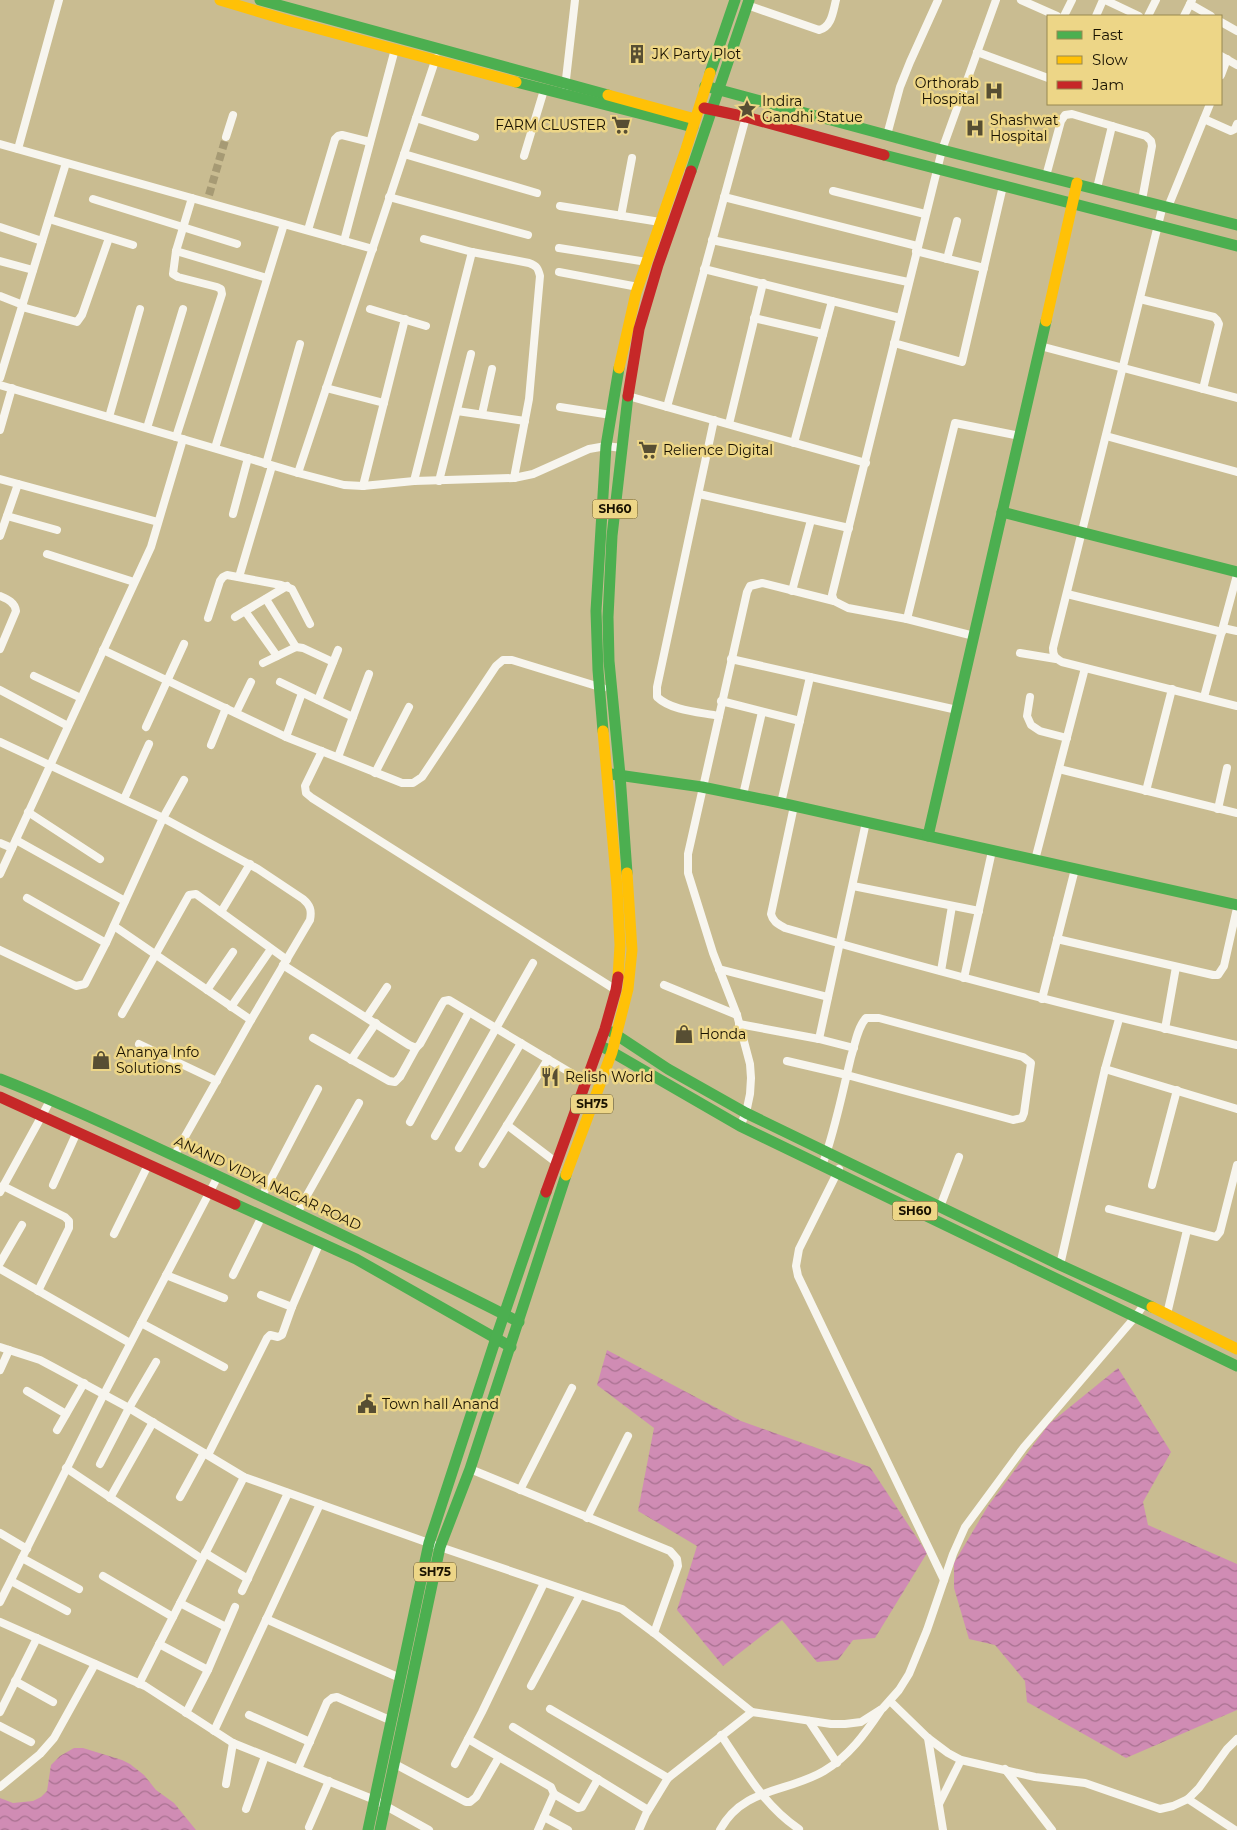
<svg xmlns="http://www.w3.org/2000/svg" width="1237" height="1830" font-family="Montserrat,sans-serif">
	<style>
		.water { fill: url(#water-waves) }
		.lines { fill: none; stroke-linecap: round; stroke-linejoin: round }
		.street-tunnel { stroke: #a69a74; stroke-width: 8; stroke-dasharray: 8 4; stroke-linecap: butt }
		.street { stroke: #f7f5ee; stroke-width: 8 }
		.fast { stroke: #4caf50; stroke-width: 11 }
		.slow { stroke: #ffc107; stroke-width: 11 }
		.jam { stroke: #c62828; stroke-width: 11 }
		.labels { text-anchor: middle; stroke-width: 5; stroke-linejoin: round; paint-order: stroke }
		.shield { fill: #edd687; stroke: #594d28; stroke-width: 1 }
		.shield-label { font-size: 12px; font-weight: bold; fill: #191200 }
		.poi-label { font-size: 14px; fill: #191200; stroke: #edd687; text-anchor: start }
		.street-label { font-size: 14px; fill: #191200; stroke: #edd687 }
	</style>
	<defs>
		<pattern id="water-waves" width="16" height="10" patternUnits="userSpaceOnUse" patternTransform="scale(1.25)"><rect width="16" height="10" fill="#d08cb4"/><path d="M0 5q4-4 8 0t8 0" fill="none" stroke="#a87190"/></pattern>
	</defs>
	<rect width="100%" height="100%" fill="#c9bc91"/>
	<g class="water">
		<polygon points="607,1350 741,1421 870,1467 927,1553 875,1638 853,1640 838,1660 817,1662 782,1620 723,1666 677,1610 697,1546 638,1511 654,1428 597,1385"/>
		<polygon points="1118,1368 1171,1452 1143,1502 1148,1525 1237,1564 1237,1710 1126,1758 1027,1702 1025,1681 995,1645 969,1639 954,1588 954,1563 988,1506 1049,1424"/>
		<polygon points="74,1748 83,1748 122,1760 130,1764 144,1775 156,1790 174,1803 196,1830 0,1830 0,1798 13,1803 33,1801 41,1797 47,1791 51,1765 60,1756"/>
	</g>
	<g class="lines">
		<polyline class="street-tunnel" points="209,195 226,137"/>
		<g class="street">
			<polyline points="1021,0 1057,16"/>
			<polyline points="1105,0 1139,16"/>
			<polyline points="1190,4 1211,16"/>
			<path d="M747,5L819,30C832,27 833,11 836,0"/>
			<polyline points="1064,16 1072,0"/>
			<polyline points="1096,16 1103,0"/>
			<polyline points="1148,16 1156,0"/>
			<polyline points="1184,16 1192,0"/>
			<polyline points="1221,22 1237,31"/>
			<polyline points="977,52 1048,78"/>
			<polyline points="1221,56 1237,65"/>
			<polyline points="1221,75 1227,59"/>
			<polyline points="565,88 575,0"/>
			<polyline points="416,118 475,137"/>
			<polyline points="1204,119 1231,131 1235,129 1237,124"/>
			<polyline points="887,135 900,87 910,62 938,0"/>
			<polyline points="226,137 233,115"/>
			<polyline points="0,144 373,249"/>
			<polyline points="18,149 59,0"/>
			<polyline points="404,154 537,193"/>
			<polyline points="524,156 544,90"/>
			<polyline points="1046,176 1061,121 1065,115 1072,114 1146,136 1151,141 1152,146 1142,200"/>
			<polyline points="1097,188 1112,126"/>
			<polyline points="833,191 925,214"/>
			<polyline points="389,197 528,235"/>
			<polyline points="724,197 917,246"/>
			<polyline points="93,199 237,244"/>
			<path d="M1163,205L1053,648C1053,656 1055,658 1062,662L1237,706"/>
			<polyline points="560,206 660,222"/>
			<polyline points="1168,207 1210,104"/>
			<polyline points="621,216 632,158"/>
			<polyline points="49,219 133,245"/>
			<polyline points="0,227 42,241"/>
			<polyline points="308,230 335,139 338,136 342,135 370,142"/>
			<path d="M424,239L472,252L529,263C537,266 538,268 540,276L529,399L514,478"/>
			<polyline points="712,240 908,282"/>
			<polyline points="344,241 395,49"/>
			<polyline points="559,248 647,262"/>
			<polyline points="176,251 267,278"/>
			<polyline points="916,251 984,268"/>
			<polyline points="947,259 957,221"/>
			<polyline points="0,261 33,270"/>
			<polyline points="704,269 900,318"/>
			<polyline points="559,272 638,287"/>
			<polyline points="0,296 23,305"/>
			<polyline points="1140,299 1214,317 1217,320 1219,324 1203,389"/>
			<polyline points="22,307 77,322 82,315 109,238"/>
			<polyline points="370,309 426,326"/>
			<polyline points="754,318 823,334"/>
			<polyline points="894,343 962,362 1003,186"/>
			<polyline points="1040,346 1237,398"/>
			<polyline points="0,378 66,163"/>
			<polyline points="0,385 298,473 344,485 363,486 414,481 514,478 533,474 589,449 606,446 622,448"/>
			<polyline points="326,388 384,403"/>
			<polyline points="628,396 866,463"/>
			<polyline points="560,407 611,415"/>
			<polyline points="667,407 746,117"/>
			<polyline points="457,411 525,421"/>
			<polyline points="482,414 492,369"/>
			<polyline points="109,417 140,309"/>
			<path d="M714,420L657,687V697C672,711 699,712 719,716"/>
			<polyline points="729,424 763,283"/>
			<polyline points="147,428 183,309"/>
			<polyline points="0,430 12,388"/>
			<polyline points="1106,436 1237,472"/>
			<polyline points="176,437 222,294 221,289 217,287 178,277 173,274 176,251 192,198"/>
			<polyline points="794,443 832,301"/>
			<polyline points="215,448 284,224"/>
			<polyline points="266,464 300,344"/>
			<polyline points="298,473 436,58"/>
			<polyline points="0,479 158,522"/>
			<polyline points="414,481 472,252"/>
			<polyline points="439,481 471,354"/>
			<polyline points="363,486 405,319"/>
			<polyline points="699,494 849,528"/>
			<polyline points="233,514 248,458"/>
			<polyline points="7,516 57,530"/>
			<polyline points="0,536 18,484"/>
			<polyline points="47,554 134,582"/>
			<polyline points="239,577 272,466"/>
			<polyline points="792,591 811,520"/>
			<polyline points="1067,594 1222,632"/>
			<path d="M0,596C7,599 15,602 16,611L0,649"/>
			<polyline points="266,599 296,647"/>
			<polyline points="245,611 277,656"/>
			<polyline points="235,617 287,586"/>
			<polyline points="208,618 220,581 223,577 227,575 281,585 292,589 310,624"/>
			<polyline points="907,619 955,423 1020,436"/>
			<polyline points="1223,628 1237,631"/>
			<polyline points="974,636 907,619 848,608 834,601 832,595 942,150 996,0"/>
			<polyline points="103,650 286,737 402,783 413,783 422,777 496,666 503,660 512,660 603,688"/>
			<polyline points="1020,653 1056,659"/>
			<polyline points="731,659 957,710"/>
			<polyline points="263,663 296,647 303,648 333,662"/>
			<polyline points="34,676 81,698"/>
			<polyline points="280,682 353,717"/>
			<polyline points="0,690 68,726"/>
			<polyline points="1030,697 1027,716 1031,725 1040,731 1067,738"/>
			<polyline points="1204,697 1237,575"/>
			<polyline points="318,700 338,650"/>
			<polyline points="721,701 800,721"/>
			<polyline points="236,713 251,682"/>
			<polyline points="146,727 184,644"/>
			<polyline points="286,737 302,693"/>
			<path d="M0,742L163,818L258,869L303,899C310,905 312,910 310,920L251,1020L174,1156"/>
			<polyline points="211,745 226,708"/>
			<polyline points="322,751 305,786 306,793 312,798 616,990"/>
			<polyline points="338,757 369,674"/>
			<polyline points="1059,769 1237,813"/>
			<polyline points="375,773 409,707"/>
			<polyline points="1146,791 1172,689"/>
			<polyline points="743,795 762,712"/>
			<polyline points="124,799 149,744"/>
			<polyline points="781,803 810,677"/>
			<path d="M794,806L771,914C773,922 778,924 785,928C935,971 1085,1011 1237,1045"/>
			<polyline points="1218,809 1227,768"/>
			<polyline points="28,812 100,859"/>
			<polyline points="16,840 125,901"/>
			<polyline points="0,843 12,848"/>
			<polyline points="1035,860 1085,668"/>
			<polyline points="0,874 151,547 183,439"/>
			<polyline points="853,886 979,911"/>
			<polyline points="27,898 106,943"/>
			<polyline points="221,912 250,864"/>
			<polyline points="114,926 251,1020"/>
			<polyline points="1057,939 1213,975 1218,975 1224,966 1237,908"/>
			<polyline points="0,950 76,986 85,984 106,943 163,818 184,780"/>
			<polyline points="283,965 409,1045 416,1048 420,1044 442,1004 444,1001 449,1000 586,1082"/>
			<polyline points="719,969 828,997"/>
			<polyline points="941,971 952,906"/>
			<polyline points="964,978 992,851"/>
			<polyline points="664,985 737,1015"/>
			<polyline points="207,990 233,952"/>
			<polyline points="1042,999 1075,869"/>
			<polyline points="231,1007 271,949"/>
			<polyline points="122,1014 189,895 196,894 287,960"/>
			<polyline points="367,1017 387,987"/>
			<polyline points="739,1024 819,1039 854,1048"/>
			<polyline points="1165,1029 1176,967"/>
			<polyline points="313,1038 389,1081 395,1082 400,1077 416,1048"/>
			<polyline points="819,1039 866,822"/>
			<polyline points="139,1044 217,1081"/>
			<polyline points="351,1060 376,1023"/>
			<path d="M787,1061L847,1075L1013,1120L1022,1118L1024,1113L1031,1063L1023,1057L879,1018H866C857,1028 855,1045 851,1057C842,1094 835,1131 822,1166"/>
			<polyline points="1105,1069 1237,1109"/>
			<polyline points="410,1122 469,1012"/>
			<polyline points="507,1125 557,1163"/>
			<polyline points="740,1126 746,1113 750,1094 751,1078 750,1064 737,1015 713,953 688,873 688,854 747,592 750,586 762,583 834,601"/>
			<polyline points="435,1136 533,963"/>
			<polyline points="459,1148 521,1043"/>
			<polyline points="483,1164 548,1059"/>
			<polyline points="839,1169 799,1249 796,1266 798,1276 944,1580"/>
			<polyline points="53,1185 77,1132"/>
			<polyline points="1152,1185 1177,1090"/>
			<polyline points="3,1186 65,1217 69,1221 69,1228 38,1291"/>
			<polyline points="0,1192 51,1099"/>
			<polyline points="262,1196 318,1089"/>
			<polyline points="940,1207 959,1157"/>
			<polyline points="1109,1209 1216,1237 1220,1232 1237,1165"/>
			<polyline points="297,1213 359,1103"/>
			<polyline points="114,1234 148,1165"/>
			<polyline points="0,1263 22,1225"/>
			<polyline points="1060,1265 1105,1069 1119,1019"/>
			<polyline points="0,1269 130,1343"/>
			<polyline points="166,1275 224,1298"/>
			<polyline points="233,1275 262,1216"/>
			<polyline points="261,1295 292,1307"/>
			<polyline points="1167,1314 1187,1230"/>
			<polyline points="141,1323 224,1367"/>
			<polyline points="0,1347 40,1360 55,1368 129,1408 244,1477 440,1547 622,1609 654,1633 752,1712 831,1724 845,1724 861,1722 883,1708 899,1690 909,1674 927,1630 953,1554 965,1527 1024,1447 1136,1316 1145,1303"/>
			<polyline points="0,1370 9,1350"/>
			<polyline points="27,1391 66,1414"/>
			<polyline points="57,1430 84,1383"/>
			<polyline points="208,1455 267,1338 270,1335 278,1337 282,1335 292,1307 320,1242"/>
			<polyline points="100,1464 129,1408 156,1362"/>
			<polyline points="66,1468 202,1559"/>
			<polyline points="470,1469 670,1551 677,1559 678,1566 654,1633"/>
			<polyline points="520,1490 572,1388"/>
			<polyline points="180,1497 204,1453"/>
			<polyline points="110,1498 153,1422"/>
			<polyline points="587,1518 628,1436"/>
			<polyline points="0,1533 27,1549"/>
			<polyline points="205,1553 248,1579"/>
			<polyline points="22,1558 79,1589"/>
			<polyline points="103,1576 173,1617"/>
			<polyline points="11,1581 67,1611"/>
			<polyline points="242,1591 288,1493"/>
			<polyline points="0,1602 104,1394 218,1176"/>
			<polyline points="180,1603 226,1627"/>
			<polyline points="266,1619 400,1678"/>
			<polyline points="0,1622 145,1686 233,1743 375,1800 429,1830"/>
			<polyline points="159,1644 208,1670"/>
			<polyline points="15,1681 53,1702"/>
			<polyline points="139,1684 244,1477"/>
			<polyline points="531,1686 580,1595"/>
			<polyline points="890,1701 928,1738 948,1753 961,1760 1035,1777 1085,1783 1160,1809 1173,1806 1188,1799 1199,1788 1227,1749 1237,1739"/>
			<polyline points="550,1709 668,1778"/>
			<polyline points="0,1712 37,1638"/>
			<polyline points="186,1713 208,1670 235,1607"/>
			<polyline points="249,1715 310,1742"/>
			<polyline points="809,1721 837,1763"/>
			<polyline points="0,1726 31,1742"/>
			<polyline points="513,1727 648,1810"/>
			<polyline points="214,1731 320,1504"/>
			<path d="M721,1735C744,1769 764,1806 799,1829"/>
			<polyline points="928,1738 943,1830"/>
			<polyline points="468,1739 551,1787 554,1794 538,1830"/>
			<polyline points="393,1763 466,1802 470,1802 476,1797 499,1757"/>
			<polyline points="455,1764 482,1712 544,1583"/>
			<polyline points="298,1769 327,1702 332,1698 337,1697 392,1721"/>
			<polyline points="1005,1769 1052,1830"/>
			<polyline points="226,1784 233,1743"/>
			<polyline points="0,1787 40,1754 54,1738 95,1664"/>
			<polyline points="554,1794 578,1808 582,1807 598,1779"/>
			<polyline points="1188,1799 1235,1830"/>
			<polyline points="939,1804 961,1760"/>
			<polyline points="246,1809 265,1756"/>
			<polyline points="544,1817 568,1830"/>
			<polyline points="309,1827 329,1781"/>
			<polyline points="639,1830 646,1814 668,1778 752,1712"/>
			<path d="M720,1830C743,1787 787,1793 824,1771C849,1756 865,1734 881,1710"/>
		</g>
		<g class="fast">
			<polyline points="260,0 608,95"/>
			<polyline points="710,73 735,0"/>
			<polyline points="516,82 693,127"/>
			<polyline points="705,86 942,150 1237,225"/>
			<polyline points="884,155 1237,246"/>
			<polyline points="691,171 749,0"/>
			<polyline points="1002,512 1237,572"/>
			<polyline points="603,731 598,670 596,611 606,446 619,368"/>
			<polyline points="611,774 702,787 781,803 1237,905"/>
			<polyline points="928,836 1046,321"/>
			<polyline points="627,873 620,775 609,661 608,617 612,536 628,396"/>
			<polyline points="612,1032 668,1069 746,1113 1060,1265 1152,1307"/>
			<polyline points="605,1048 740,1126 1237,1366"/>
			<path d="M0,1079C70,1106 137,1139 205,1170C310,1219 415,1269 519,1322"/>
			<polyline points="235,1204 356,1259 511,1347"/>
			<polyline points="368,1830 429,1543 496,1338 546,1192"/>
			<polyline points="380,1830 440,1547 470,1469 566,1175"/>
		</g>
		<g class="slow">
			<polyline points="220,0 290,21 516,82"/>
			<polyline points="608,95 695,119"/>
			<polyline points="1046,321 1077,183"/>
			<polyline points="619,368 636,293 686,149 710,73"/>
			<polyline points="603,731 617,887 620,945 618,977"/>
			<polyline points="566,1175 612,1052 628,989 632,950 627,873"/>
			<polyline points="1152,1307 1237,1349"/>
		</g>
		<g class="jam">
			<polyline points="704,108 746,117 884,155"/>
			<polyline points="628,396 639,329 658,265 691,171"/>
			<polyline points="0,1097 235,1204"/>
			<polyline points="546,1192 605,1029 616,990 618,977"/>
		</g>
	</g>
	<defs>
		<g id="building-bare" transform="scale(1.5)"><path d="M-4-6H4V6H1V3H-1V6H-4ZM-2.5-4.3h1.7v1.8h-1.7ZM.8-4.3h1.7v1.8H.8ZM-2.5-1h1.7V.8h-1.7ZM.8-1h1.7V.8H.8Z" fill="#574e33" stroke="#edd687" stroke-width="2.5" paint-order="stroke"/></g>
		<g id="hospital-bare" transform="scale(1.5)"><path d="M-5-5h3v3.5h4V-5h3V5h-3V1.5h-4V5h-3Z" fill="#574e33" stroke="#edd687" stroke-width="2.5" paint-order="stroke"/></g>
		<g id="sight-bare" transform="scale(1.5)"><path d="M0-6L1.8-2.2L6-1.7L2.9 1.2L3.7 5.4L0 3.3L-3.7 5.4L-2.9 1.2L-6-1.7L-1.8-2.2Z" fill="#574e33" stroke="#edd687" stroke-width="2.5" paint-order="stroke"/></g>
		<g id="supermarket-bare" transform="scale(1.5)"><path d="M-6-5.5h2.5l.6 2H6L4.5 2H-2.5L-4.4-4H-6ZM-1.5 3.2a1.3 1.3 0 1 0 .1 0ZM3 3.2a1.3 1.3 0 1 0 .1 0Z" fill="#574e33" stroke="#edd687" stroke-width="2.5" paint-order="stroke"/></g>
		<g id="shop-bare" transform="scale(1.5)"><path d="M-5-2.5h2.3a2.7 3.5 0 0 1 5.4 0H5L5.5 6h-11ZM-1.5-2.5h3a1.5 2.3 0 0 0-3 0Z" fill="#574e33" stroke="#edd687" stroke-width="2.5" paint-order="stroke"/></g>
		<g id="restaurant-bare" transform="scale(1.5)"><path d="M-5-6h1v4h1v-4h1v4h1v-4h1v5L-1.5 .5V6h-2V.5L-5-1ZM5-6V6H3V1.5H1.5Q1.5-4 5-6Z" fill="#574e33" stroke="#edd687" stroke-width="2.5" paint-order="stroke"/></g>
		<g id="civic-bare" transform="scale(1.5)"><path d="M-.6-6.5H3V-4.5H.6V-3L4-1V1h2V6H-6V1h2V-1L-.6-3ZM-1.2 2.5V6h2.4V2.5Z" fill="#574e33" stroke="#edd687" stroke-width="2.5" paint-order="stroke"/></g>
	</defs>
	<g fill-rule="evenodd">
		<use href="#building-bare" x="637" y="54"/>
		<use href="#hospital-bare" x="994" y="91"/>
		<use href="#sight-bare" x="747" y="109"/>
		<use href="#supermarket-bare" x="621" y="125"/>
		<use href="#hospital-bare" x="975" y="128"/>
		<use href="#supermarket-bare" x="648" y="450"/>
		<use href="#shop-bare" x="684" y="1034"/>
		<use href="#shop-bare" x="101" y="1060"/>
		<use href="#restaurant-bare" x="550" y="1077"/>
		<use href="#civic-bare" x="367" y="1404"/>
	</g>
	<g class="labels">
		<g class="shield">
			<rect x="592.5" y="499.5" width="45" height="19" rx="4"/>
			<rect x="571" y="1094.5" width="42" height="19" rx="4"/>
			<rect x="892.5" y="1201.5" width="45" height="19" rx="4"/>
			<rect x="414" y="1562.5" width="42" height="19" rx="4"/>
		</g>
		<g class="shield-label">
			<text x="615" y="513">SH60</text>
			<text x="592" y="1108">SH75</text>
			<text x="915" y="1215">SH60</text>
			<text x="435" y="1576">SH75</text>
		</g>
		<g class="poi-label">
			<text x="652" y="59">JK Party Plot</text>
			<text x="979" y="88" text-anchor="end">Orthorab<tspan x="979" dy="16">Hospital</tspan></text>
			<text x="762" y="106">Indira<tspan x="762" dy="16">Gandhi Statue</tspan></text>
			<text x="990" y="125">Shashwat<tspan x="990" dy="16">Hospital</tspan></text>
			<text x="606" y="130" text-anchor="end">FARM CLUSTER</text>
			<text x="663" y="455">Relience Digital</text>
			<text x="699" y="1039">Honda</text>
			<text x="116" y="1057">Ananya Info<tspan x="116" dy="16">Solutions</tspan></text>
			<text x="565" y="1082">Relish World</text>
			<text x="382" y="1409">Town hall Anand</text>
		</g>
		<g class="street-label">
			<text transform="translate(268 1183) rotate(25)" y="5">ANAND VIDYA NAGAR ROAD</text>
		</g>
	</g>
	<rect x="1047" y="15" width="175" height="90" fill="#edd687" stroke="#988851"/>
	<rect x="1057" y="31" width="25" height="8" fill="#4caf50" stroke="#988851"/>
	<text x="1092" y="40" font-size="15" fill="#191200">Fast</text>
	<rect x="1057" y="56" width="25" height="8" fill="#ffc107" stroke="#988851"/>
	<text x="1092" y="65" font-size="15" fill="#191200">Slow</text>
	<rect x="1057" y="81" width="25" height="8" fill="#c62828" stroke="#988851"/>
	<text x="1092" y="90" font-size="15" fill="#191200">Jam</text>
</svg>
